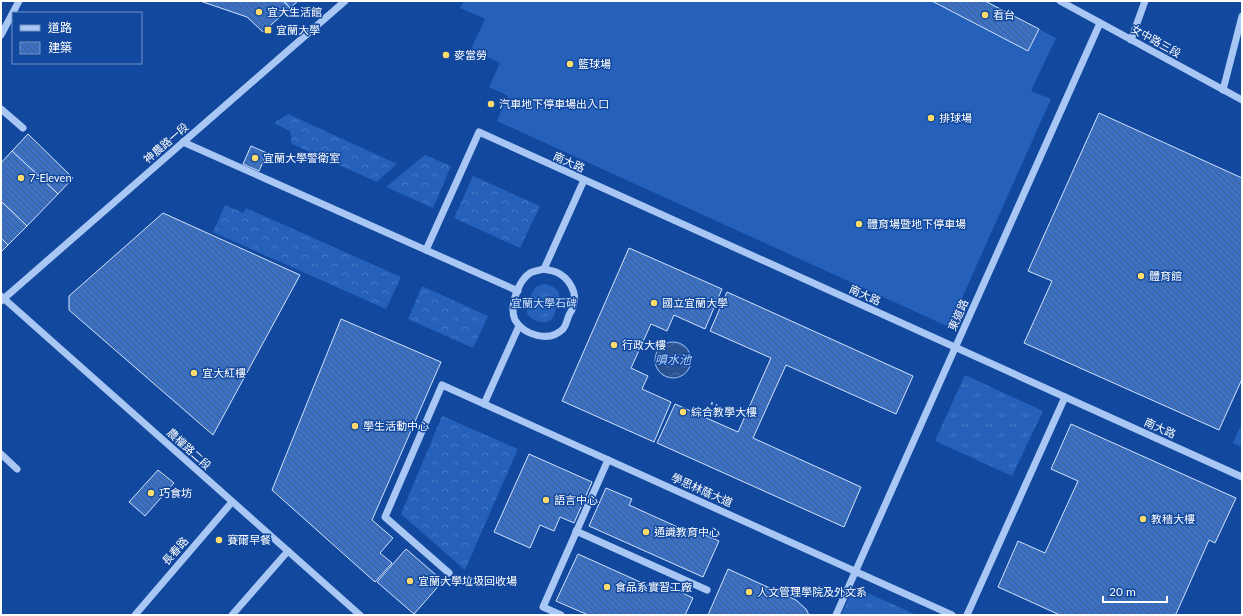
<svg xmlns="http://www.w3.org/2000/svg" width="1243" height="616" font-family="Lato,'Noto Sans TC',sans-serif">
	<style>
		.grass { fill: url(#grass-tufts) }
		.forest { fill: url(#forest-crowns) }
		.pitch { fill: #2561bb }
		.water { fill: url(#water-waves); stroke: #9ac1f7 }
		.building { fill: url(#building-back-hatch); stroke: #d0e3fe }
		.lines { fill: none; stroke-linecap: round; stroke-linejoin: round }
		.path { stroke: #a8c7f4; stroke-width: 2.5; stroke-dasharray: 2 3; stroke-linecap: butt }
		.minor { stroke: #a8c7f4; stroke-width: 7 }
		.poi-dot { fill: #ffdc6b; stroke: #12489d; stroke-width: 1.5 }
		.labels { text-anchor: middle; stroke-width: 3; stroke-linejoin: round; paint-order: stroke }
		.poi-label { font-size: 11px; fill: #fff; stroke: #12489d; text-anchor: start }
		.street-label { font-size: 11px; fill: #fff; stroke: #12489d }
		.park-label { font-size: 11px; fill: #d0e3fe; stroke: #12489d }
		.water-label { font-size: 12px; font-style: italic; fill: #b5d1fa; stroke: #12489d }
	</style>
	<defs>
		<pattern id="grass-tufts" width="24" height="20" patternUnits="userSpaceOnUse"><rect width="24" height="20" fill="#2561bb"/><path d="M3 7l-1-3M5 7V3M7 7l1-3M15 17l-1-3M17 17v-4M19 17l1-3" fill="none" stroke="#4679c5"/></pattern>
		<pattern id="forest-crowns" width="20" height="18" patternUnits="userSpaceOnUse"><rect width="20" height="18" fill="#2561bb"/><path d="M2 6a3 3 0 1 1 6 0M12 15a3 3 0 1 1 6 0" fill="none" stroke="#4679c5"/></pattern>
		<pattern id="water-waves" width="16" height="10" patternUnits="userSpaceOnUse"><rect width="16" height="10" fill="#2a5190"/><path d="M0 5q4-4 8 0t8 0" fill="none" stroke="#4a6ba1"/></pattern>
		<pattern id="building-back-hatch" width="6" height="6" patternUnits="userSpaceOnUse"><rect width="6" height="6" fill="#3b71c4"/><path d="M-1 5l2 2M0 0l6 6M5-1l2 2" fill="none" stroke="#445e88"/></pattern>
	</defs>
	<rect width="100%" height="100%" fill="#12489d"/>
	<g class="grass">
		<path d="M545,284C561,288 562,295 556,309C555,313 554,317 551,320C544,325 533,321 528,315C524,310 532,291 536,287C539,285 541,285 545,284Z"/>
		<polygon points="965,375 1043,411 1012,476 935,441"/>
		<polygon points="854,587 917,615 841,615"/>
	</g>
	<g class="forest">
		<polygon points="288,114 397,164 377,182 292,144 290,131 274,123"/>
		<polygon points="425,155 451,166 433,208 386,187"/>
		<polygon points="473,176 540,206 520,248 454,218"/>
		<polygon points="225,205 243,213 246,208 401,277 386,309 213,232"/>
		<polygon points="422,286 488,316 473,348 408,319"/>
		<polygon points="442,416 518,449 465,570 401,514"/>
	</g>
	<g class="pitch">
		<polygon points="464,1 985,1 1056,38 1031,91 1051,99 949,327 497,121 508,96 489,87 500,63 471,49 485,19 460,8"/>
		<polygon points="1242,423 1242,447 1233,443"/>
	</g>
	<circle class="water" cx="673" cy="360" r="18"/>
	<g class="building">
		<polygon points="200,1 283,1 290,8 263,32 247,17"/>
		<polygon points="284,1 298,1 290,8"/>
		<polygon points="932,1 985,1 1039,29 1028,51"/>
		<polygon points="1099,113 1242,178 1242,379 1219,430 1024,343 1052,281 1028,271"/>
		<polygon points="28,134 73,178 58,194 12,151"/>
		<polygon points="251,146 267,153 259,171 243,164"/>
		<polygon points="12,151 58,194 27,226 1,201 1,163"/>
		<polygon points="1,201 27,226 8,245 1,238"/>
		<polygon points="163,213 300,275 213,435 69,310 69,296"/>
		<polygon points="1,238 8,245 1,252"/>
		<polygon points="629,248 722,289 705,329 674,315 667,331 651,324 631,368 648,376 642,389 671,402 654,442 562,401"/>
		<polygon points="727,292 913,376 896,414 786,365 753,438 861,487 844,527 657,443 675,404 738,432 771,358 710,331"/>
		<polygon points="341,319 441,362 372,520 393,538 380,553 392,563 375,582 272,490"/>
		<polygon points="1071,424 1236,498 1215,543 1209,540 1176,614 1178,615 1060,615 998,587 1018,541 1045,553 1078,481 1051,469"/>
		<polygon points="529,454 592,482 574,523 560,517 554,531 540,525 530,548 494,532"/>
		<polygon points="158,470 174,483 145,516 129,502"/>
		<polygon points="606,488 632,499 629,505 693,534 694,530 719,541 703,577 589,526"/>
		<polygon points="406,549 443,581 414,614 377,582"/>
		<polygon points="578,554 658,590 662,583 693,598 685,615 588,615 556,601"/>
		<polygon points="728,569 796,600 806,609 809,615 708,615"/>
	</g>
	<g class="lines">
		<polyline class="path" points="711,403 730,412"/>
		<g class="minor">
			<polyline points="1060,1 1242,100"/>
			<polyline points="1,35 19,1"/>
			<polyline points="1131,40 1145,1"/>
			<polyline points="1223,90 1242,16"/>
			<polyline points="1,109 23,128"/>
			<polyline points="183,142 518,291"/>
			<polyline points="426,250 479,132 1242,477"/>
			<path d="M544,269C548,270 553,271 556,272C568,277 577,291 574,304C573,308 571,312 569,315C567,320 566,326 563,329C549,343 524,335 515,320C509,307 518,281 530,273C534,271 540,270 544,269Z"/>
			<polyline points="544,269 584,180"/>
			<polyline points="1,296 360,615"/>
			<polyline points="1,301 345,1"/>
			<polyline points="484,404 519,326"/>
			<polyline points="1,454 17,469"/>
			<polyline points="576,531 707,590"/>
			<polyline points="449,573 385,517 442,385 952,615"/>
			<polyline points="135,615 232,502"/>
			<polyline points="232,615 288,551"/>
			<polyline points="561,615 543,607 608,460"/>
			<polyline points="836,615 1100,23"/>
			<polyline points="967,615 1065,397"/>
		</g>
	</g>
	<g class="poi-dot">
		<circle cx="259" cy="12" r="4"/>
		<circle cx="985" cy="15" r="4"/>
		<rect x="264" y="26" width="8" height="8" rx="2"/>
		<circle cx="446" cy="55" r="4"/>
		<circle cx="570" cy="64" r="4"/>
		<circle cx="491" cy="104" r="4"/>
		<circle cx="931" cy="118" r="4"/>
		<circle cx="255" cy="158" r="4"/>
		<circle cx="21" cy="178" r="4"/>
		<circle cx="859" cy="224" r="4"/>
		<circle cx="1141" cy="276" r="4"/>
		<circle cx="654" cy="303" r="4"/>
		<circle cx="614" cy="345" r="4"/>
		<circle cx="194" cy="373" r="4"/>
		<circle cx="683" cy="412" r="4"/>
		<circle cx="355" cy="426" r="4"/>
		<circle cx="151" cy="493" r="4"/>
		<circle cx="546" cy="500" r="4"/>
		<circle cx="1143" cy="519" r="4"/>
		<circle cx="646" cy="532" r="4"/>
		<circle cx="219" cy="540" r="4"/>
		<circle cx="410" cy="581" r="4"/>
		<circle cx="607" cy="587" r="4"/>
		<circle cx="749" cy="592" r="4"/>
	</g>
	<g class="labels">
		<g class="poi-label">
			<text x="267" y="16">宜大生活館</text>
			<text x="993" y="19">看台</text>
			<text x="276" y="34">宜蘭大學</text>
			<text x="454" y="59">麥當勞</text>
			<text x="578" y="68">籃球場</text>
			<text x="499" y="108">汽車地下停車場出入口</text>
			<text x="939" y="122">排球場</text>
			<text x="263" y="162">宜蘭大學警衛室</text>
			<text x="29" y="182">7-Eleven</text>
			<text x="867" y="228">體育場暨地下停車場</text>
			<text x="1149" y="280">體育館</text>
			<text x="662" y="307">國立宜蘭大學</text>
			<text x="622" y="349">行政大樓</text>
			<text x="202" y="377">宜大紅樓</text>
			<text x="691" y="416">綜合教學大樓</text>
			<text x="363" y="430">學生活動中心</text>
			<text x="159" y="497">巧食坊</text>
			<text x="554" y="504">語言中心</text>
			<text x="1151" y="523">教穡大樓</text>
			<text x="654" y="536">通識教育中心</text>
			<text x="227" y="544">賽爾早餐</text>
			<text x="418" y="585">宜蘭大學垃圾回收場</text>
			<text x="615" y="591">食品系實習工廠</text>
			<text x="757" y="596">人文管理學院及外文系</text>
		</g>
		<g class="street-label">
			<text transform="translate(1156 41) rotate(29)" y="4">女中路三段</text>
			<text transform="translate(166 143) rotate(-41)" y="4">神農路一段</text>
			<text transform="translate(569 162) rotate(24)" y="4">南大路</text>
			<text transform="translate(865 295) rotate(24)" y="4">南大路</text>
			<text transform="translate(958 315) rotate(-66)" y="4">東道路</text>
			<text transform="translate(1160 428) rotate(24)" y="4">南大路</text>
			<text transform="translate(189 449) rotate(42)" y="4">農權路二段</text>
			<text transform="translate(702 490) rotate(24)" y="4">學思林蔭大道</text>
			<text transform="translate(175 551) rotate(-49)" y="4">長春路</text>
		</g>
		<g class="park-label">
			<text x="544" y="307">宜蘭大學石碑</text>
		</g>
		<g class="water-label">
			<text x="673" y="364">噴水池</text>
		</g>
	</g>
	<rect width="1243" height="616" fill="none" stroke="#ffffff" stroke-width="4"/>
	<rect x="12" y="12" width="130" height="52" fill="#12489d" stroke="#7191c4"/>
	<rect x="20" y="25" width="20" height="6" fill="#a8c7f4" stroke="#7191c4"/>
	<text x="48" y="32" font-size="12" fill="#ffffff">道路</text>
	<rect x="20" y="42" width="20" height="12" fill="url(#building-back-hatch)" stroke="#7191c4"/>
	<text x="48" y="52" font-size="12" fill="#ffffff">建築</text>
	<path d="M1103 596v6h64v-6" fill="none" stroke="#ffffff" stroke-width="2"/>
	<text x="1109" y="596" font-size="12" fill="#ffffff" stroke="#12489d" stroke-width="3" paint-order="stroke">20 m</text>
</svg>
